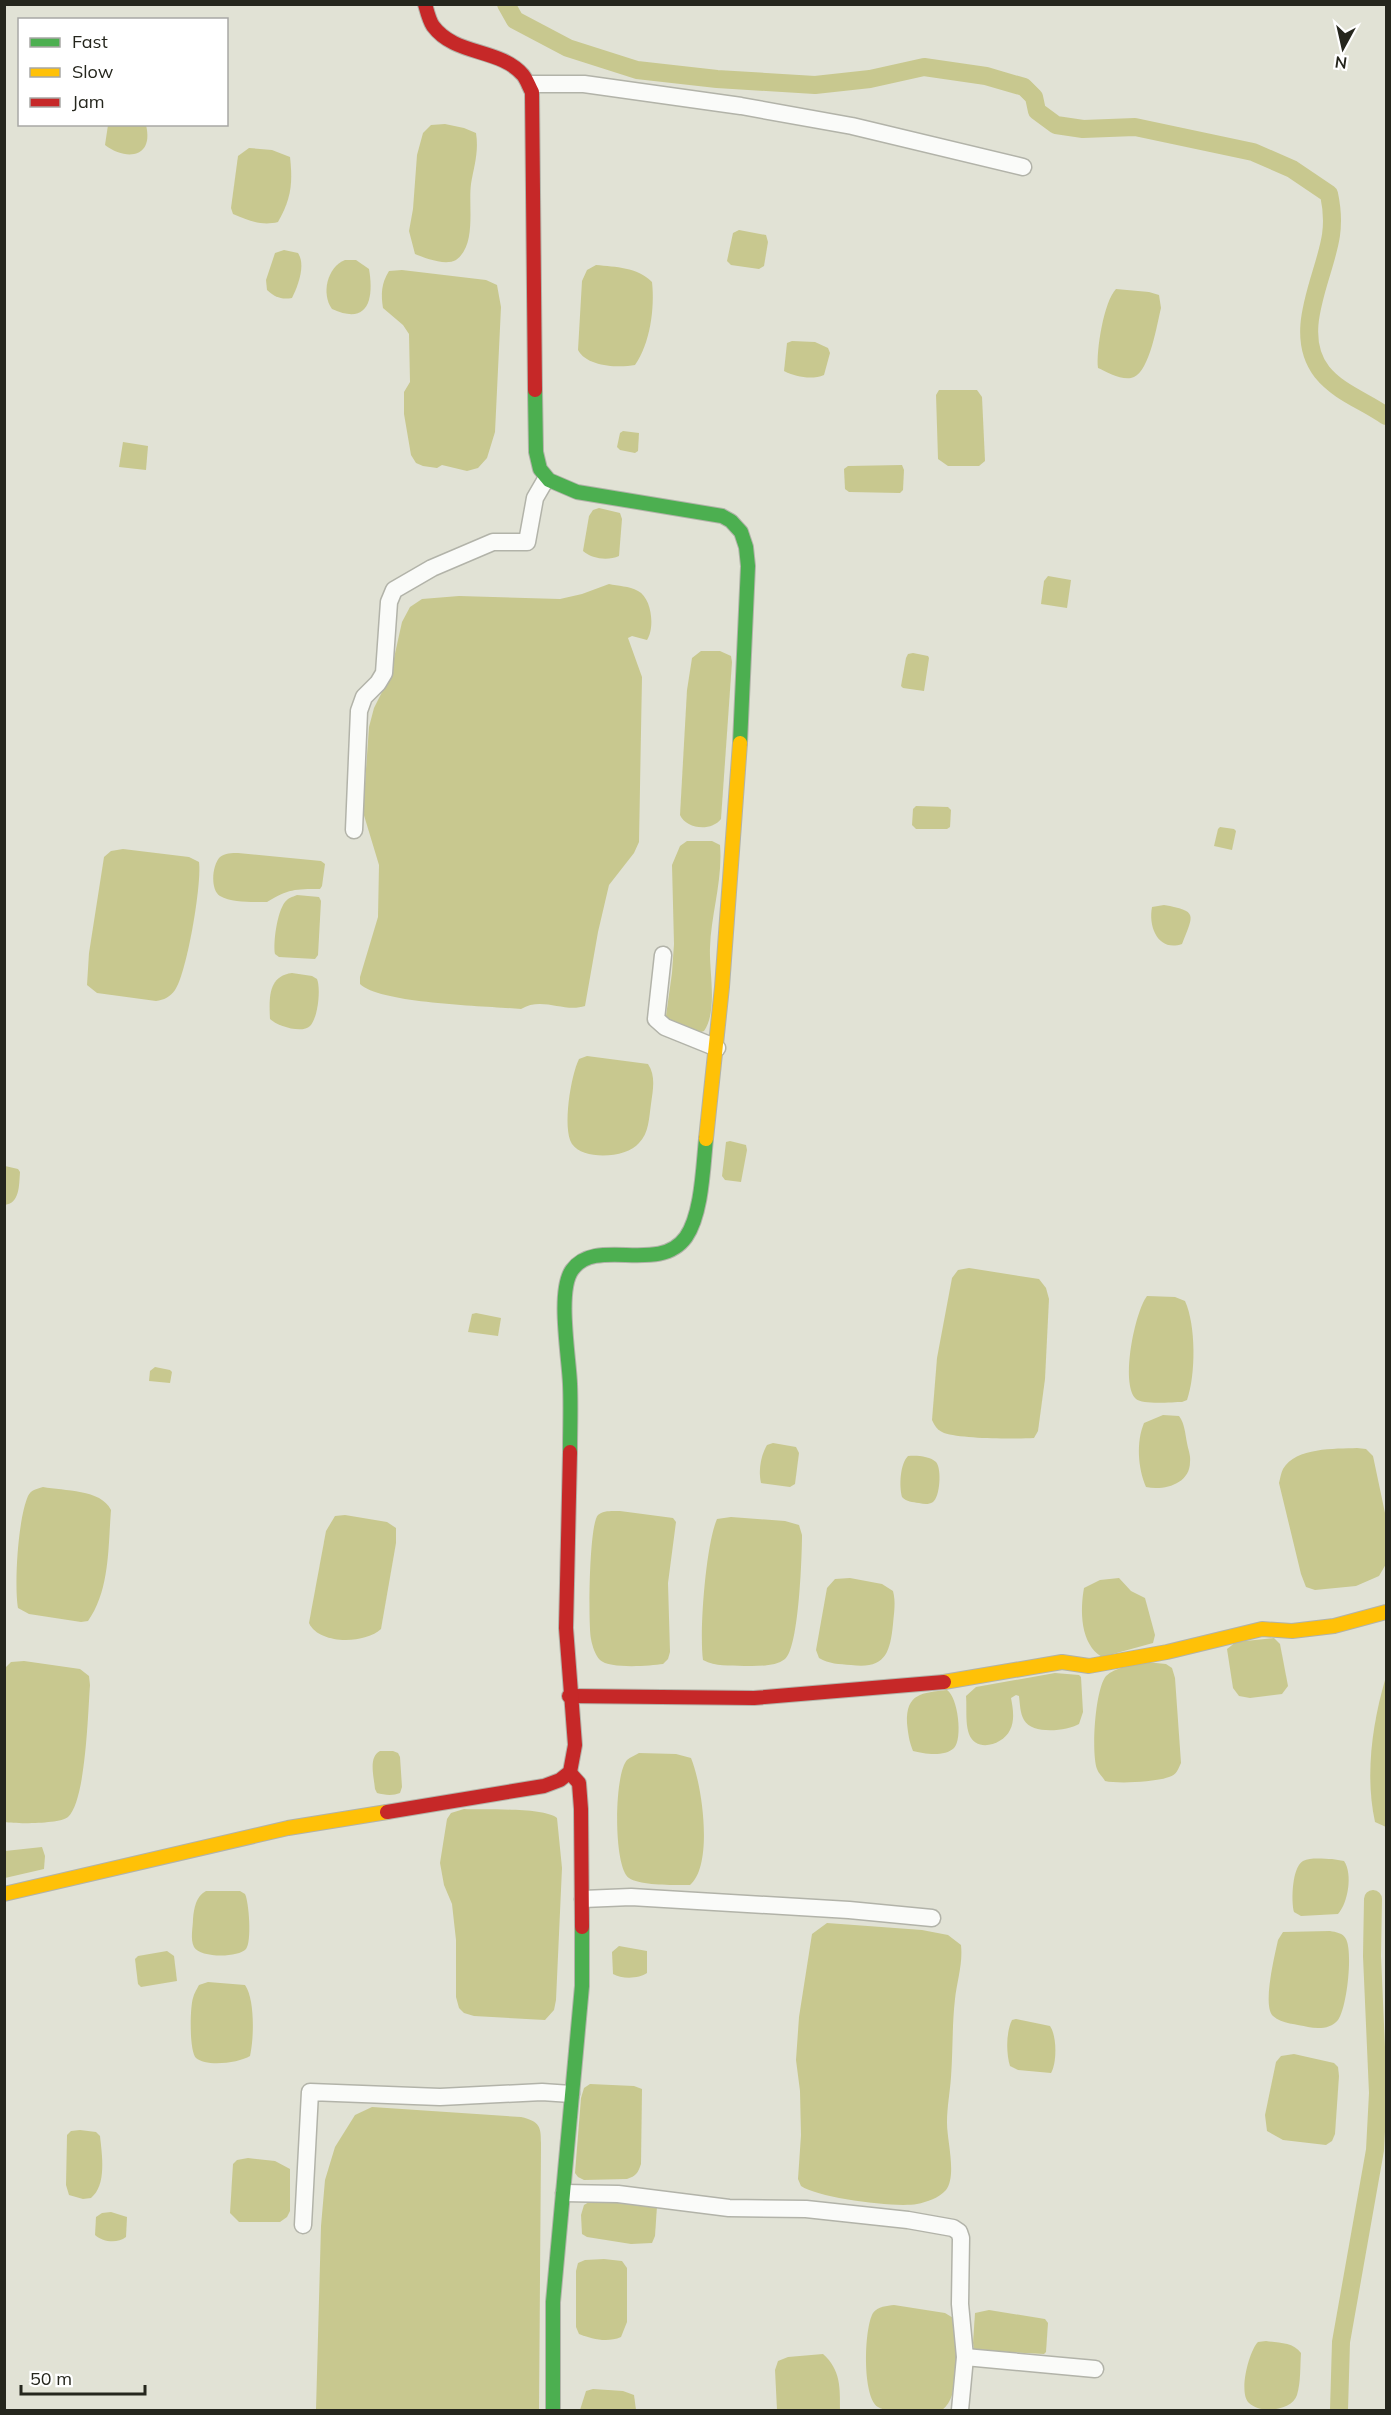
<svg xmlns="http://www.w3.org/2000/svg" width="1391" height="2415" font-family="Mulish,sans-serif">
	<style>
		.water { fill: #c8c88f }
		.lines { fill: none; stroke-linecap: round; stroke-linejoin: round }
		.canal { stroke: #c8c88f; stroke-width: 18 }
		.street-casing { stroke: #b2b3a9; stroke-width: 19 }
		.fast-casing { stroke: #b2b3a9; stroke-width: 16 }
		.slow-casing { stroke: #b2b3a9; stroke-width: 16 }
		.jam-casing { stroke: #b2b3a9; stroke-width: 16 }
		.street { stroke: #fafbf9; stroke-width: 16 }
		.fast { stroke: #4caf50; stroke-width: 14 }
		.slow { stroke: #ffc107; stroke-width: 14 }
		.jam { stroke: #c62828; stroke-width: 14 }
	</style>
	<rect width="100%" height="100%" fill="#e1e2d5"/>
	<g class="water">
		<path d="M445,124L464,128L476,133C479,152 474,166 471,184C468,206 477,245 456,260C445,266 425,258 415,254L409,231L413,209L417,155L423,133L431,125Z"/>
		<path d="M108,125H146C154,158 126,161 105,145Z"/>
		<path d="M249,148L272,150L290,157C293,184 291,199 278,222C262,226 249,221 233,214L231,208L238,156Z"/>
		<polygon points="739,230 766,235 768,242 764,266 759,269 731,265 727,261 733,233"/>
		<path d="M284,250L298,253C306,265 298,286 292,298C281,300 275,297 267,290L266,280L275,253Z"/>
		<path d="M345,260H356L369,269C374,298 369,326 332,309C321,294 327,267 345,260Z"/>
		<path d="M596,265C616,267 637,267 652,282C655,308 650,344 635,365C619,368 587,367 578,350L582,281L587,270Z"/>
		<path d="M402,270L486,280L497,285L501,307L495,432L487,458L478,468L467,471L442,465L437,468L423,466L416,463L411,455L404,414V392L410,382L409,334L403,325L383,308C381,294 381,284 389,271Z"/>
		<path d="M1116,289L1149,292L1159,295L1161,308C1157,324 1150,370 1134,377C1124,382 1107,372 1098,368C1096,351 1104,301 1116,289Z"/>
		<path d="M792,341L815,342L828,348L830,353L824,375C812,380 796,377 784,371L787,343Z"/>
		<polygon points="939,390 977,390 982,397 985,461 979,466 948,466 938,459 936,395"/>
		<polygon points="623,431 639,433 638,451 635,453 620,450 617,447 620,433"/>
		<polygon points="123,442 148,446 146,470 119,467"/>
		<polygon points="902,465 904,470 903,490 900,493 849,492 845,489 844,469 848,466"/>
		<path d="M599,508L620,513L622,519L619,556C608,561 592,559 583,551L589,516L593,510Z"/>
		<polygon points="1048,576 1071,580 1067,608 1041,604 1044,581"/>
		<path d="M609,584C618,586 629,586 638,591C652,598 655,628 647,640L632,636L628,638L642,677L639,842L634,853L609,885L598,932L585,1006C564,1013 542,996 521,1009C488,1006 381,1004 360,984V977L378,917L379,865L363,812L369,727L374,708L390,676L402,622L410,607L422,599L459,596L560,599L582,594Z"/>
		<path d="M701,651H720L731,656L732,662L721,819C711,832 686,829 680,815L687,690L692,658Z"/>
		<polygon points="913,653 928,656 929,658 924,691 903,688 901,686 906,658 908,654"/>
		<polygon points="916,806 948,807 951,810 950,827 947,829 916,829 912,825 913,809"/>
		<polygon points="1220,827 1234,829 1236,831 1232,850 1214,846 1218,829"/>
		<path d="M687,841H712L720,845C723,880 711,914 710,948C709,972 718,1011 704,1031L698,1033L668,1021L666,1016L672,973L674,944L672,865L680,846Z"/>
		<path d="M123,849L189,857L199,862C202,883 187,972 175,990C170,997 164,1000 156,1001L97,993L87,985L89,953L104,857L111,851Z"/>
		<path d="M238,853L321,861L325,864L322,886L320,889C295,889 288,889 267,902C254,902 232,903 220,896C210,890 212,865 220,857C225,853 232,853 238,853Z"/>
		<path d="M297,895L319,897L321,901L318,955L315,959L279,957L275,954C273,943 277,912 285,902C288,898 292,897 297,895Z"/>
		<path d="M1164,905C1198,911 1194,914 1182,944C1159,952 1148,928 1152,907Z"/>
		<path d="M292,973L312,976L317,979C321,989 318,1018 310,1026C302,1034 277,1026 270,1019C269,998 268,976 292,973Z"/>
		<path d="M587,1056L648,1064C656,1076 653,1090 651,1104C649,1118 649,1133 639,1143C627,1158 584,1161 572,1144C562,1128 571,1075 579,1059Z"/>
		<polygon points="730,1141 746,1145 747,1150 741,1182 725,1180 722,1176 726,1142"/>
		<path d="M5,1166L18,1169L20,1172C19,1185 20,1204 4,1205Z"/>
		<path d="M969,1268L1039,1279L1046,1288L1049,1299L1045,1379L1038,1431L1034,1438C1014,1439 962,1439 944,1433C937,1430 935,1426 932,1420L937,1358L952,1278L958,1270Z"/>
		<path d="M1147,1296L1175,1297L1185,1301C1196,1325 1196,1375 1187,1400L1182,1402C1172,1402 1143,1405 1136,1399C1120,1383 1135,1312 1147,1296Z"/>
		<polygon points="476,1313 501,1318 498,1336 468,1332 472,1314"/>
		<polygon points="155,1367 170,1370 172,1372 170,1383 149,1381 150,1371"/>
		<path d="M1163,1415L1179,1416C1185,1424 1185,1434 1187,1443C1188,1449 1191,1456 1190,1462C1190,1484 1164,1491 1146,1487C1138,1468 1136,1442 1144,1423Z"/>
		<path d="M773,1443L796,1447L799,1453L795,1484L790,1487L761,1483C758,1471 761,1455 767,1445Z"/>
		<path d="M1357,1448L1366,1449L1373,1456L1385,1513L1386,1564L1379,1576L1356,1586L1315,1590L1306,1587L1301,1574L1279,1483C1280,1479 1281,1473 1283,1469C1296,1447 1335,1449 1357,1448Z"/>
		<path d="M908,1456C916,1455 930,1456 936,1462C942,1469 940,1497 933,1502C928,1505 924,1504 919,1503C912,1502 907,1502 902,1497C899,1486 900,1464 908,1456Z"/>
		<path d="M43,1487C64,1491 101,1489 111,1510C108,1547 110,1590 88,1621L81,1622L29,1614L18,1608C14,1584 18,1519 28,1496C31,1490 36,1489 43,1487Z"/>
		<path d="M620,1511L673,1518L676,1522L668,1583L670,1652L668,1659L663,1664C649,1666 609,1669 600,1660C595,1655 592,1645 591,1639C588,1623 589,1524 598,1515C603,1510 613,1511 620,1511Z"/>
		<path d="M345,1515L387,1522L396,1528V1543L381,1629C365,1644 319,1645 309,1623L326,1531L335,1516Z"/>
		<path d="M731,1517L785,1521L799,1525L802,1535C802,1556 799,1648 785,1659C775,1667 756,1666 744,1666C729,1665 716,1667 703,1660C699,1631 706,1544 717,1519Z"/>
		<path d="M850,1578L882,1584L893,1591C896,1602 894,1613 893,1624C890,1655 884,1669 851,1665C839,1664 829,1664 819,1658L816,1650L827,1588L835,1579Z"/>
		<path d="M1119,1578L1131,1591L1145,1598L1155,1635L1153,1643L1102,1657C1080,1644 1080,1610 1084,1588L1100,1580Z"/>
		<polygon points="1274,1638 1280,1644 1288,1686 1282,1694 1250,1698 1239,1696 1233,1688 1227,1649 1236,1642"/>
		<path d="M24,1661L80,1669L89,1676L90,1685C88,1711 86,1801 68,1817C60,1824 16,1824 5,1822V1668L11,1662Z"/>
		<path d="M1146,1662L1166,1664L1172,1668L1175,1678L1181,1763C1178,1769 1177,1775 1169,1777C1156,1782 1118,1784 1105,1781C1103,1777 1098,1773 1097,1769C1091,1753 1095,1689 1106,1676C1115,1667 1134,1665 1146,1662Z"/>
		<path d="M1055,1673L1079,1675L1081,1677L1083,1712L1079,1724C1067,1731 1032,1735 1024,1720C1020,1713 1020,1704 1019,1696L1016,1695L1011,1698C1013,1708 1015,1721 1010,1730C1003,1745 976,1753 969,1734C965,1723 967,1707 966,1696L976,1687Z"/>
		<path d="M1385,1680H1386V1827L1375,1822C1365,1776 1372,1725 1385,1680Z"/>
		<path d="M947,1690C958,1697 963,1739 954,1748C945,1757 924,1754 913,1751C909,1741 908,1733 907,1723C906,1693 922,1693 947,1690Z"/>
		<path d="M380,1751H393L398,1753L400,1757L402,1787L400,1793C393,1796 384,1795 377,1793L375,1789C374,1777 368,1757 380,1751Z"/>
		<path d="M639,1753L676,1754L691,1758C702,1784 714,1865 690,1885C676,1885 641,1886 629,1878C613,1867 614,1774 627,1760C630,1757 636,1755 639,1753Z"/>
		<path d="M464,1809C484,1810 543,1807 557,1818L562,1868L556,2000L554,2010L545,2020L474,2016L464,2013L459,2008L456,1997V1940L452,1904L444,1885L440,1863L447,1819L451,1813Z"/>
		<polygon points="42,1847 45,1856 44,1869 5,1878 5,1851"/>
		<path d="M1332,1859L1344,1861C1353,1874 1348,1903 1338,1914L1301,1916L1294,1912C1291,1901 1292,1867 1303,1861C1311,1857 1324,1859 1332,1859Z"/>
		<path d="M206,1891H240L245,1894C249,1902 252,1942 246,1949C238,1958 200,1958 194,1947C190,1939 193,1927 193,1919C194,1908 196,1896 206,1891Z"/>
		<path d="M827,1923L922,1930L948,1935L961,1945C963,1964 957,1981 955,1999C952,2025 953,2051 951,2077C950,2092 947,2107 947,2123C947,2141 957,2175 946,2190C939,2198 927,2202 917,2204C895,2208 819,2198 801,2186L798,2179L801,2135L800,2091L796,2060L799,2017L812,1934Z"/>
		<path d="M1330,1931C1336,1932 1343,1933 1346,1939C1353,1952 1347,2008 1338,2020C1331,2029 1318,2029 1308,2027C1297,2024 1282,2024 1273,2016C1262,2006 1275,1954 1278,1940L1283,1932Z"/>
		<path d="M619,1946L647,1951V1973C639,1979 621,1979 613,1974L612,1952Z"/>
		<polygon points="167,1951 174,1956 177,1981 141,1987 138,1984 135,1959 138,1956"/>
		<path d="M208,1982L245,1985C255,1999 254,2039 250,2056C239,2063 206,2067 196,2058C189,2051 190,2007 193,1998C194,1993 197,1989 199,1985Z"/>
		<path d="M1016,2019L1050,2026C1057,2036 1057,2063 1051,2073L1018,2070L1010,2066C1006,2053 1006,2032 1012,2020Z"/>
		<polygon points="1294,2054 1334,2063 1338,2067 1339,2076 1335,2134 1332,2141 1326,2145 1283,2140 1267,2131 1265,2115 1276,2062 1281,2056"/>
		<path d="M590,2084L634,2086L642,2089L641,2164C638,2173 636,2176 627,2179L584,2180L578,2177L575,2173L581,2098L584,2088Z"/>
		<path d="M372,2107L521,2117C542,2122 541,2128 541,2148L539,2410H316L321,2226L325,2180L335,2147L355,2115Z"/>
		<path d="M80,2130L96,2132L100,2136C102,2155 107,2185 91,2198L83,2199L69,2195L66,2185L67,2135L71,2131Z"/>
		<polygon points="248,2158 275,2161 290,2169 290,2211 287,2217 280,2222 239,2222 230,2213 233,2164 237,2160"/>
		<polygon points="589,2202 637,2202 657,2206 655,2236 652,2243 631,2244 587,2237 582,2234 581,2215 584,2205"/>
		<path d="M111,2212L127,2217L126,2237C117,2244 103,2242 95,2235L96,2217L102,2213Z"/>
		<path d="M604,2259L622,2261L627,2268V2322L621,2337C607,2343 592,2339 579,2334L576,2327V2271L578,2263L585,2260Z"/>
		<path d="M894,2305L945,2313L955,2319C956,2341 962,2397 942,2410C926,2410 891,2415 878,2407C862,2397 864,2328 873,2313C878,2306 887,2306 894,2305Z"/>
		<polygon points="989,2310 1045,2319 1048,2323 1046,2352 1044,2354 974,2350 973,2343 975,2313"/>
		<path d="M1266,2341C1279,2343 1293,2342 1301,2353C1300,2366 1301,2382 1297,2395C1292,2411 1260,2414 1249,2403C1238,2393 1249,2351 1258,2342Z"/>
		<path d="M823,2354C841,2370 840,2388 840,2410H777L775,2370L778,2361L788,2357Z"/>
		<polygon points="593,2389 623,2391 634,2395 636,2410 580,2410 586,2391"/>
	</g>
	<g class="lines">
		<g class="canal">
			<path d="M506,4L515,20L568,48L637,70L717,79L815,85L870,79L924,67L986,76L1024,87L1034,97L1037,111L1056,125L1083,129L1135,127L1253,152L1292,169L1329,194C1332,208 1333,221 1331,235C1325,277 1291,332 1322,372C1339,393 1365,401 1386,416"/>
			<polyline points="1339,2410 1341,2342 1375,2150 1378,2093 1372,1956 1373,1899"/>
		</g>
		<g class="street-casing">
			<g id="street">
				<polyline points="530,84 584,84 741,106 852,126 1023,167"/>
				<polyline points="354,830 359,711 364,697 378,683 384,673 389,602 394,590 432,568 493,542 527,542 535,498 546,479"/>
				<polyline points="663,955 656,1019 665,1027 717,1048"/>
				<polyline points="583,1899 631,1897 849,1910 932,1918"/>
				<polyline points="564,2193 618,2194 729,2208 806,2209 908,2220 953,2228 959,2232 961,2238 960,2304 965,2357 960,2410"/>
				<polyline points="303,2225 310,2092 440,2097 542,2092 571,2094"/>
				<polyline points="965,2357 1095,2369"/>
			</g>
		</g>
		<g class="fast-casing">
			<g id="fast">
				<polyline points="535,390 536,452 540,469 549,480 577,492 722,516 731,521 741,532 746,547 748,566 740,743"/>
				<path d="M570,1452C570,1430 571,1407 570,1384C569,1357 557,1291 572,1270C596,1236 659,1275 686,1237C702,1214 703,1167 706,1139"/>
				<polyline points="553,2410 553,2302 582,1986 582,1927"/>
			</g>
		</g>
		<g class="slow-casing">
			<g id="slow">
				<polyline points="706,1139 722,987 740,743"/>
				<polyline points="944,1682 1062,1662 1089,1666 1167,1652 1262,1629 1292,1631 1334,1626 1386,1612"/>
				<polyline points="4,1894 288,1828 387,1812"/>
			</g>
		</g>
		<g class="jam-casing">
			<g id="jam">
				<path d="M425,4C427,11 429,20 433,26C455,56 500,48 523,75C527,80 529,87 532,92L535,390"/>
				<polyline points="569,1696 754,1698 944,1682"/>
				<polyline points="570,1773 579,1783 581,1809 582,1927"/>
				<polyline points="387,1812 544,1786 560,1780 570,1772 575,1745 566,1628 570,1452"/>
			</g>
		</g>
		<use href="#street" class="street"/>
		<use href="#fast" class="fast"/>
		<use href="#slow" class="slow"/>
		<use href="#jam" class="jam"/>
	</g>
	<rect width="1391" height="2415" fill="none" stroke="#25261d" stroke-width="12"/>
	<rect x="18" y="18" width="210" height="108" fill="#ffffff" stroke="#a8a8a5" stroke-width="1.5"/>
	<rect x="30" y="38" width="30" height="9" fill="#4caf50" stroke="#a8a8a5" stroke-width="1.5"/>
	<text x="72" y="48" font-size="18" fill="#25261d">Fast</text>
	<rect x="30" y="68" width="30" height="9" fill="#ffc107" stroke="#a8a8a5" stroke-width="1.5"/>
	<text x="72" y="78" font-size="18" fill="#25261d">Slow</text>
	<rect x="30" y="98" width="30" height="9" fill="#c62828" stroke="#a8a8a5" stroke-width="1.5"/>
	<text x="72" y="108" font-size="18" fill="#25261d">Jam</text>
	<g transform="translate(1343 48) rotate(188)" stroke="#ffffff" stroke-width="4.5" paint-order="stroke">
	<path d="M0-4.5L10 22L0 15L-10 22Z" fill="#25261d"/>
	<text y="-9" font-size="16" font-weight="bold" text-anchor="middle" fill="#25261d">N</text>
	</g>
	<path d="M21 2385v9h124v-9" fill="none" stroke="#25261d" stroke-width="3"/>
	<text x="30" y="2385" font-size="18" fill="#25261d" stroke="#ffffff" stroke-width="4.5" paint-order="stroke">50 m</text>
</svg>
